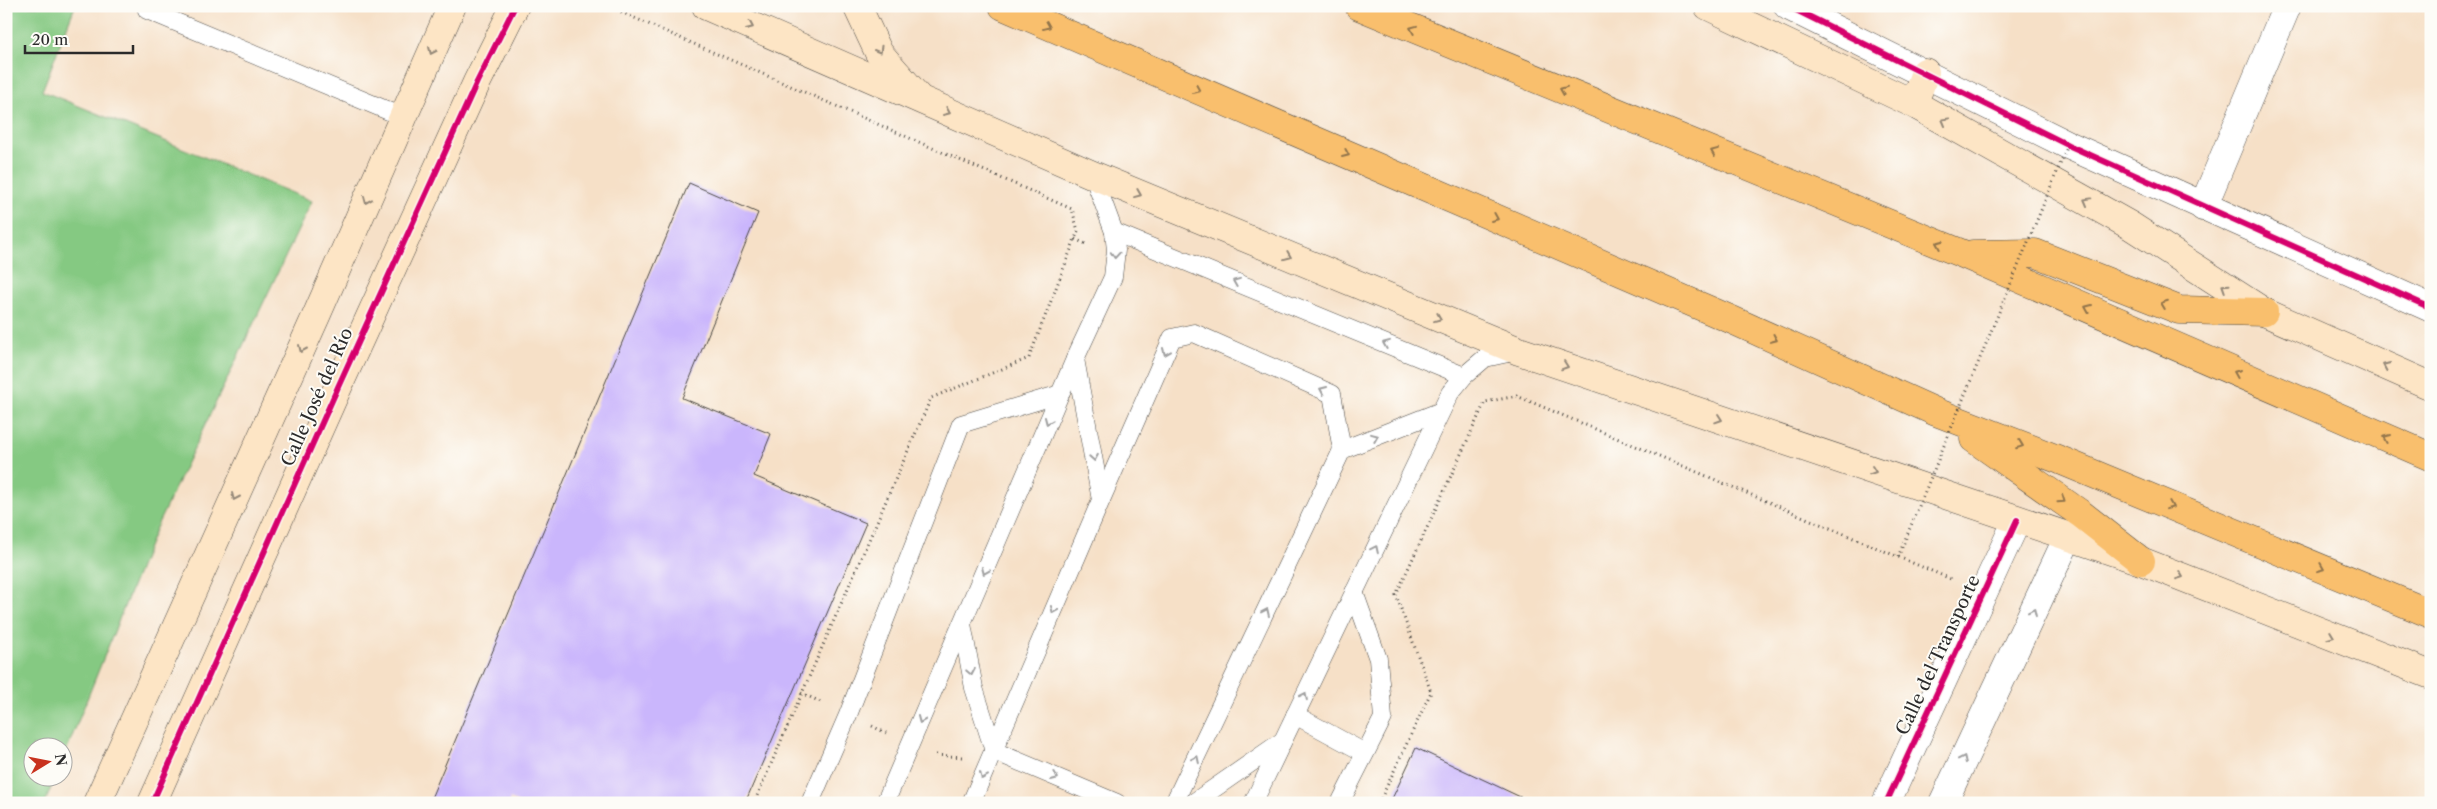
<svg xmlns="http://www.w3.org/2000/svg" width="2437" height="809" font-family="'Libre Caslon Text',serif">
	<style>
		.green { fill: #85c982; stroke: #587a56 }
		.building { fill: #cab6fc }
		.lines { fill: none; stroke-linecap: round; stroke-linejoin: round }
		.lane-casing { stroke: #494642; stroke-width: 19 }
		.street-casing { stroke: #494642; stroke-width: 29 }
		.secondary-casing { stroke: #494642; stroke-width: 29 }
		.highway-casing { stroke: #494642; stroke-width: 29 }
		.path { stroke: #494642; stroke-width: 3; stroke-dasharray: 1 4; stroke-linecap: butt }
		.lane { stroke: #fff; stroke-width: 18 }
		.street { stroke: #fff; stroke-width: 28 }
		.secondary { stroke: #fde5c5; stroke-width: 28 }
		.highway { stroke: #f9bf6d; stroke-width: 28 }
		.path-bridge { stroke: #494642; stroke-width: 3; stroke-dasharray: 1 4; stroke-linecap: butt }
		.cycleway-casing { stroke: #fdfcf7; stroke-width: 9 }
		.cycleway { stroke: #d6006c; stroke-width: 6 }
		.oneway { stroke: #948878 }
		.oneway2 { stroke: #92754c }
		.oneway3 { stroke: #a0a0a0 }
		.labels { text-anchor: middle; stroke-width: 4; stroke-linejoin: round; paint-order: stroke }
		.street-label { font-size: 18px; fill: #2b2b2b; stroke: #fdfcf7 }
	</style>
	<rect width="100%" height="100%" fill="#fdfcf7"/>
	<filter id="ink" filterUnits="userSpaceOnUse"><feTurbulence type="fractalNoise" baseFrequency=".02" numOctaves="2"/><feDisplacementMap in="SourceGraphic" scale="10" xChannelSelector="R" yChannelSelector="G"/><feConvolveMatrix kernelMatrix="1 2 1 2 8 2 1 2 1" color-interpolation-filters="sRGB"/></filter>
	<filter id="wash" filterUnits="userSpaceOnUse"><feTurbulence type="fractalNoise" baseFrequency=".0096" numOctaves="4" result="noise"/><feDisplacementMap in="SourceGraphic" scale="20" xChannelSelector="R" yChannelSelector="G"/><feGaussianBlur stdDeviation="1.12" result="paint"/><feColorMatrix in="noise" values="0 0 0 0 0 0 0 0 0 0 0 0 0 0 0 0 0 1.4 0 .05"/><feComposite in="paint" operator="in"/></filter>
	<g filter="url(#wash)">
		<rect width="100%" height="100%" fill="#f6e0c7"/>
		<polygon class="green" points="6,6 75,6 42,91 312,201 155,530 63,759 62,746 32,746 32,776 55,777 45,803 6,803"/>
		<g id="blocks">
			<g class="building">
				<polygon points="689,183 758,213 682,398 771,434 754,476 866,523 745,803 519,803 510,799 509,803 429,803"/>
				<polygon points="1416,748 1514,794 1533,803 1390,803"/>
			</g>
		</g>
	</g>
	<g filter="url(#ink)">
		<use href="#blocks" fill-opacity="0" stroke="#494642" stroke-width="1"/>
		<g class="lines">
			<g class="lane-casing">
				<g id="lane">
					<polyline points="149,6 147,10 403,117"/>
					<polyline points="1114,232 1464,376"/>
					<polyline points="1101,500 1172,338 1194,333 1332,394 1342,450"/>
					<polyline points="962,624 974,688 994,751 1117,803"/>
					<polyline points="1295,715 1365,753"/>
					<polyline points="810,803 848,715 961,424 1060,394"/>
					<polyline points="885,803 1075,359 1113,277 1116,250 1114,232 1093,175"/>
					<polyline points="971,803 1101,500 1075,359"/>
					<polyline points="1174,803 1342,450 1441,411"/>
					<polyline points="1193,803 1281,742"/>
					<polyline points="1253,803 1450,393 1464,376 1485,358 1517,351"/>
					<polyline points="1340,803 1383,718 1378,659 1354,592"/>
				</g>
			</g>
			<g class="street-casing">
				<g id="street">
					<polyline points="1788,6 2068,145 2431,308"/>
					<polyline points="2203,207 2287,6"/>
					<polyline points="1886,803 2017,520"/>
					<polyline points="1943,803 2068,537"/>
				</g>
			</g>
			<g class="secondary-casing">
				<g id="secondary">
					<polyline points="706,6 1093,175 1519,351 2141,561 2431,675"/>
					<polyline points="857,6 879,53 917,96"/>
					<polyline points="1708,6 1914,104 2131,226 2264,312 2431,386"/>
					<polyline points="1914,104 1925,72"/>
					<polyline points="97,803 317,314 452,6"/>
					<polyline points="152,803 338,387 477,82 515,6"/>
				</g>
			</g>
			<g class="highway-casing">
				<g id="highway">
					<polyline points="1003,6 1730,319 1936,412 2060,460 2431,614"/>
					<polyline points="1359,6 1963,254 2431,457"/>
					<polyline points="1973,254 2035,253 2179,310 2264,312"/>
					<polyline points="1974,439 2081,514 2141,561"/>
				</g>
			</g>
			<g class="path">
				<polyline points="621,12 1072,209 1078,231 1029,358 931,398 754,803"/>
				<polyline points="1075,239 1088,245"/>
				<polyline points="801,693 823,703"/>
				<polyline points="872,726 886,733"/>
				<polyline points="936,755 962,757"/>
				<polyline points="1379,803 1431,692 1396,595 1485,402 1517,396 1953,580"/>
			</g>
			<use href="#lane" class="lane"/>
			<use href="#street" class="street"/>
			<use href="#secondary" class="secondary"/>
			<use href="#highway" class="highway"/>
			<polyline class="path-bridge" points="1898,557 2068,145"/>
			<g class="cycleway-casing">
				<g id="cycleway">
					<polyline points="1788,6 2068,145 2431,308"/>
					<polyline points="152,803 338,387 477,82 515,6"/>
					<polyline points="1886,803 2017,520"/>
				</g>
			</g>
			<use href="#cycleway" class="cycleway"/>
		</g>
		<defs><path id="oneway-chevron" d="M-2-3.5L2.5 0L-2 3.5" fill="none" stroke-width="1.6" stroke-linecap="round" stroke-linejoin="round" transform="scale(1.25)"/></defs>
		<g class="oneway">
			<use href="#oneway-chevron" transform="translate(750 26) rotate(24)"/>
			<use href="#oneway-chevron" transform="translate(879 50) rotate(60)"/>
			<use href="#oneway-chevron" transform="translate(432 51) rotate(114)"/>
			<use href="#oneway-chevron" transform="translate(947 112) rotate(23)"/>
			<use href="#oneway-chevron" transform="translate(1945 121) rotate(-151)"/>
			<use href="#oneway-chevron" transform="translate(1138 194) rotate(22)"/>
			<use href="#oneway-chevron" transform="translate(367 200) rotate(113)"/>
			<use href="#oneway-chevron" transform="translate(2087 201) rotate(-151)"/>
			<use href="#oneway-chevron" transform="translate(1288 256) rotate(22)"/>
			<use href="#oneway-chevron" transform="translate(2225 287) rotate(-147)"/>
			<use href="#oneway-chevron" transform="translate(1438 318) rotate(22)"/>
			<use href="#oneway-chevron" transform="translate(302 349) rotate(114)"/>
			<use href="#oneway-chevron" transform="translate(1565 366) rotate(19)"/>
			<use href="#oneway-chevron" transform="translate(2386 366) rotate(-156)"/>
			<use href="#oneway-chevron" transform="translate(1719 419) rotate(19)"/>
			<use href="#oneway-chevron" transform="translate(1873 471) rotate(19)"/>
			<use href="#oneway-chevron" transform="translate(235 497) rotate(114)"/>
			<use href="#oneway-chevron" transform="translate(2180 576) rotate(21)"/>
			<use href="#oneway-chevron" transform="translate(2331 636) rotate(21)"/>
		</g>
		<g class="oneway2">
			<use href="#oneway-chevron" transform="translate(1047 26) rotate(23)"/>
			<use href="#oneway-chevron" transform="translate(1413 29) rotate(-158)"/>
			<use href="#oneway-chevron" transform="translate(1197 90) rotate(23)"/>
			<use href="#oneway-chevron" transform="translate(1563 90) rotate(-158)"/>
			<use href="#oneway-chevron" transform="translate(1714 152) rotate(-158)"/>
			<use href="#oneway-chevron" transform="translate(1346 154) rotate(23)"/>
			<use href="#oneway-chevron" transform="translate(1495 218) rotate(23)"/>
			<use href="#oneway-chevron" transform="translate(1939 244) rotate(-158)"/>
			<use href="#oneway-chevron" transform="translate(2164 304) rotate(-159)"/>
			<use href="#oneway-chevron" transform="translate(2088 308) rotate(-157)"/>
			<use href="#oneway-chevron" transform="translate(1774 339) rotate(24)"/>
			<use href="#oneway-chevron" transform="translate(2237 373) rotate(-157)"/>
			<use href="#oneway-chevron" transform="translate(2386 438) rotate(-157)"/>
			<use href="#oneway-chevron" transform="translate(2020 445) rotate(21)"/>
			<use href="#oneway-chevron" transform="translate(2062 500) rotate(35)"/>
			<use href="#oneway-chevron" transform="translate(2170 506) rotate(22)"/>
			<use href="#oneway-chevron" transform="translate(2321 568) rotate(22)"/>
		</g>
		<g class="oneway3">
			<use href="#oneway-chevron" transform="translate(1115 255) rotate(94)"/>
			<use href="#oneway-chevron" transform="translate(1236 282) rotate(-158)"/>
			<use href="#oneway-chevron" transform="translate(1386 344) rotate(-158)"/>
			<use href="#oneway-chevron" transform="translate(1166 352) rotate(113)"/>
			<use href="#oneway-chevron" transform="translate(1323 390) rotate(-156)"/>
			<use href="#oneway-chevron" transform="translate(1048 421) rotate(113)"/>
			<use href="#oneway-chevron" transform="translate(1375 437) rotate(-22)"/>
			<use href="#oneway-chevron" transform="translate(1094 458) rotate(80)"/>
			<use href="#oneway-chevron" transform="translate(1375 549) rotate(-64)"/>
			<use href="#oneway-chevron" transform="translate(985 571) rotate(113)"/>
			<use href="#oneway-chevron" transform="translate(1054 610) rotate(113)"/>
			<use href="#oneway-chevron" transform="translate(1266 612) rotate(-65)"/>
			<use href="#oneway-chevron" transform="translate(2033 612) rotate(-65)"/>
			<use href="#oneway-chevron" transform="translate(971 672) rotate(79)"/>
			<use href="#oneway-chevron" transform="translate(1304 696) rotate(-64)"/>
			<use href="#oneway-chevron" transform="translate(921 720) rotate(113)"/>
			<use href="#oneway-chevron" transform="translate(1196 759) rotate(-64)"/>
			<use href="#oneway-chevron" transform="translate(1963 759) rotate(-65)"/>
			<use href="#oneway-chevron" transform="translate(983 776) rotate(113)"/>
			<use href="#oneway-chevron" transform="translate(1055 777) rotate(23)"/>
		</g>
	</g>
	<g class="labels">
		<g class="street-label">
			<text transform="translate(317 397) rotate(-66)" y="6">Calle José del Río</text>
			<text transform="translate(1938 655) rotate(-65)" y="6">Calle del Transporte</text>
		</g>
	</g>
	<rect width="2437" height="809" fill="none" stroke="#fdfcf7" stroke-width="25"/>
	<g transform="translate(48 762) rotate(80)"><circle r="24" fill="#fdfcf7" stroke="#a9a8a5"/>
	<path d="M0-4L9 19L0 12L-9 19Z" fill="#c8321e"/>
	<text y="-8" font-size="14" font-weight="bold" text-anchor="middle" fill="#2b2b2b">N</text>
	</g>
	<path d="M25 45v8h108v-8" fill="none" stroke="#2b2b2b" stroke-width="2.5"/>
	<text x="32" y="45" font-size="15" fill="#2b2b2b" stroke="#fdfcf7" stroke-width="4" paint-order="stroke">20 m</text>
</svg>
